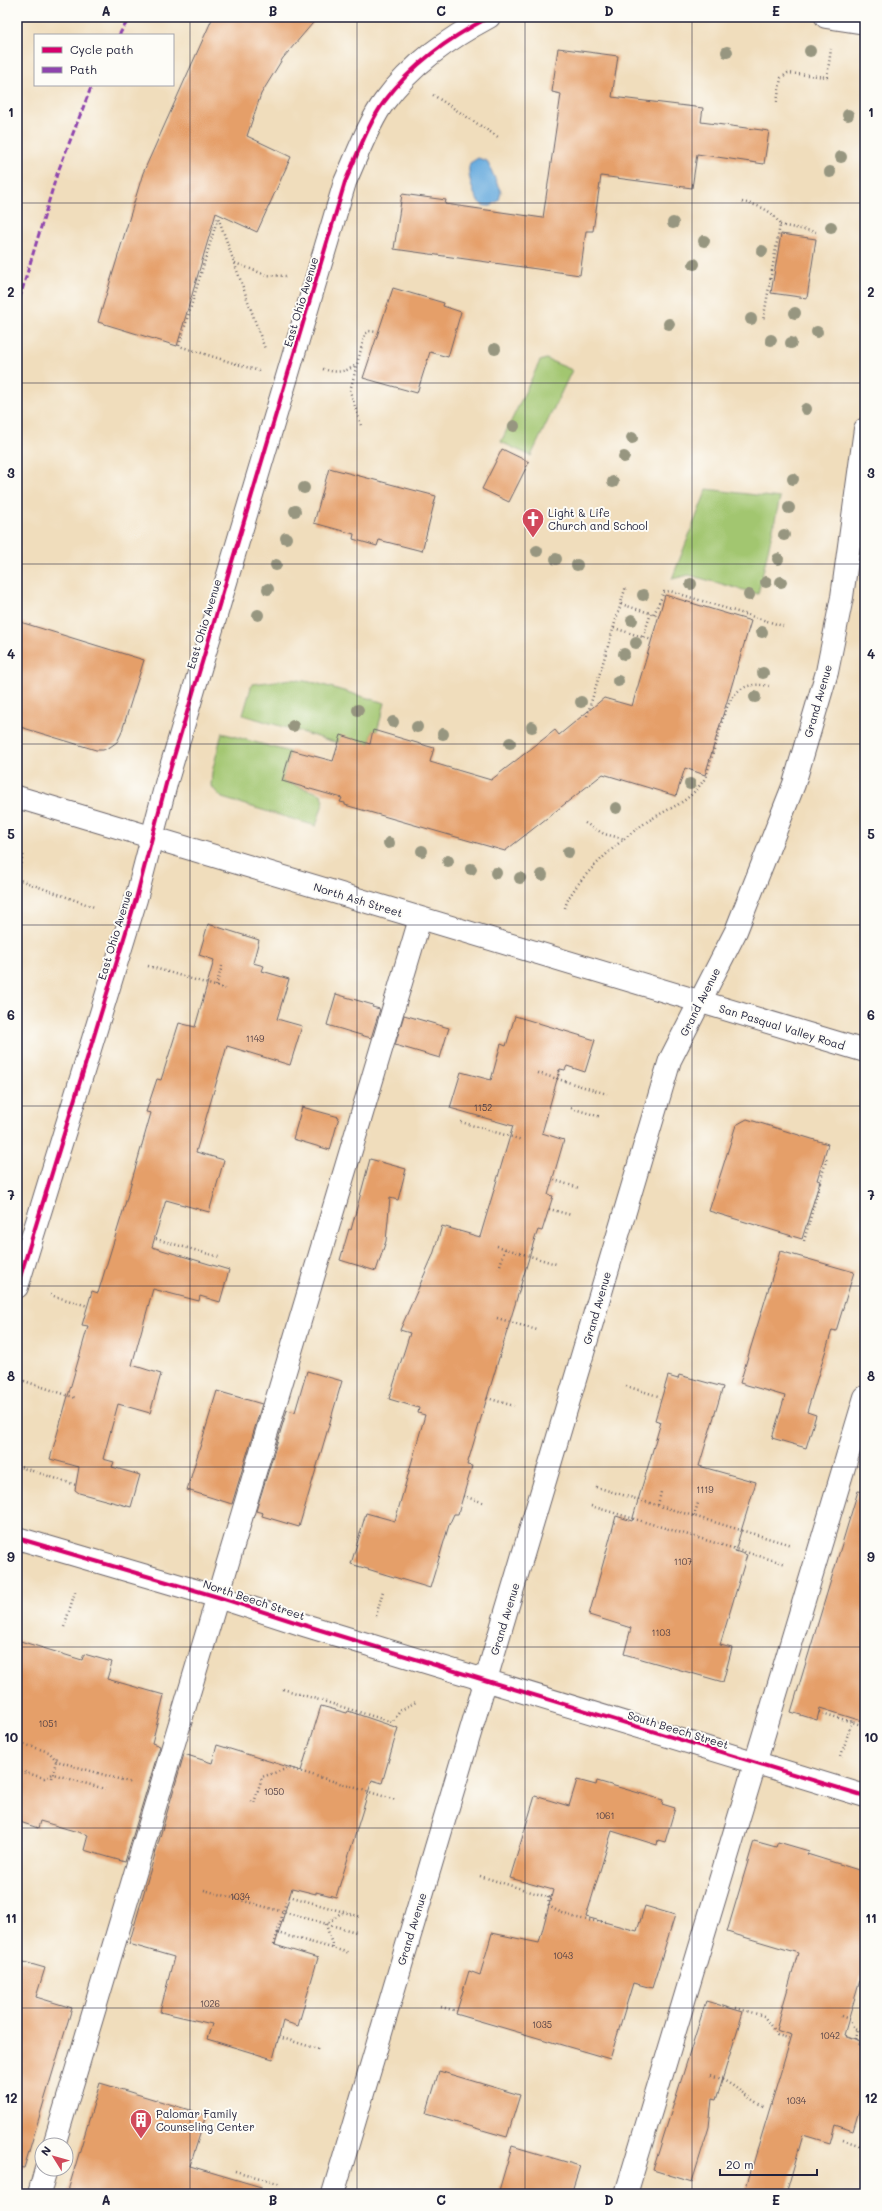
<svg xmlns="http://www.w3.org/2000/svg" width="882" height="2211" font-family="Mali,sans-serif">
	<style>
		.green { fill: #a2c670; stroke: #627456 }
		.water { fill: #69acde; stroke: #46678c }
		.building { fill: #e59f69 }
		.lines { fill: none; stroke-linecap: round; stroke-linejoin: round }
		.minor-casing { stroke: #6a6368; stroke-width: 24 }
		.major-casing { stroke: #6a6368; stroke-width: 24 }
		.path { stroke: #6a6368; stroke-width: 2.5; stroke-dasharray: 1 3; stroke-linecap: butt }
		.minor { stroke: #fff; stroke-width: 22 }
		.major { stroke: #fff; stroke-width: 22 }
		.quiet { stroke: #8e44ad; stroke-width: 3; stroke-dasharray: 6 3; stroke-linecap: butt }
		.cycleway-casing { stroke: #fdfcf7; stroke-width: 6 }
		.cycleway { stroke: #d6006c; stroke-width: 4 }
		.tree { fill: #979680 }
		.grid { fill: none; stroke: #22223b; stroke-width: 1; stroke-opacity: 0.55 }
		.labels { text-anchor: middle; stroke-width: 4; stroke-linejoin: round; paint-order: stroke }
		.number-label { font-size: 9px; fill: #534146 }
		.street-label { font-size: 11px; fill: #22223b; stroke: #fdfcf7 }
		.poi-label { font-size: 11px; fill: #22223b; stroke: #fdfcf7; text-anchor: start }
		.neatline { fill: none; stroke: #22223b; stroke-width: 1.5 }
		.grid-label { font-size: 13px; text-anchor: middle; font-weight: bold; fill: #22223b }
	</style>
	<rect width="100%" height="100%" fill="#fdfcf7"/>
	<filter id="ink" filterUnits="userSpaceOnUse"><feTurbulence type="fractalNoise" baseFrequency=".025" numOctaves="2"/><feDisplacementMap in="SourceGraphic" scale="8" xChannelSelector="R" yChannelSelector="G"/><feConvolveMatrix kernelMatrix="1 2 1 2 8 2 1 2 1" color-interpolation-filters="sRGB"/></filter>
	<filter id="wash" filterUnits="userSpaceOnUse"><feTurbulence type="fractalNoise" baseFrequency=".012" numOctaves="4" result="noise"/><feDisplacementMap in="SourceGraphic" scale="16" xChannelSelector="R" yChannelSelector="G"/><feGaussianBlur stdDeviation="0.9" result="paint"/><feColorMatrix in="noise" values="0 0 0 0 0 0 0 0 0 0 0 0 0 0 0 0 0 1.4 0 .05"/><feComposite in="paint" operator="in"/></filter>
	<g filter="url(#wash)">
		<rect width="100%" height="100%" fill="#f0ddbc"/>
		<g class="green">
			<polygon points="546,359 572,370 531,456 501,442 540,361"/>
			<polygon points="707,489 780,498 758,594 689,575 672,579"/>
			<polygon points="292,679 316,683 385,703 377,731 373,730 370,744 341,736 338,743 243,715 252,684"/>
			<polygon points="222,733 290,752 282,781 321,794 324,800 316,826 222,798 211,786 212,772"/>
		</g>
		<path class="water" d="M478,158L487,161L501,192L499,200L491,206C486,206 482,206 479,202C473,196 466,170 470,163Z"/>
		<g id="blocks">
			<g class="building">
				<polygon points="213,17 318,17 283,58 261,94 247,136 291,157 257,232 216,213 177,346 98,322 143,173"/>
				<polygon points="558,48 618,56 612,97 703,108 701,122 769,131 764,164 697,154 692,188 601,176 593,231 586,231 580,275 394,249 402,194 446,200 445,204 543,218 561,94 552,92"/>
				<polygon points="781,234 816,239 807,298 771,293"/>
				<polygon points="393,288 444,303 443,306 461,312 448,357 430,352 417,393 363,378"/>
				<polygon points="502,449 529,462 509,502 482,489"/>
				<polygon points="329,468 436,496 422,551 379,540 377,546 353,539 354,534 314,523"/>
				<polygon points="665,595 751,621 705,775 685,768 676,796 603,774 505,851 345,805 345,803 340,802 342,798 282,781 291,750 333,761 341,735 370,744 373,730 434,748 430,762 491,780 555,730 559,735 604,698 632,706"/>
				<polygon points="17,621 144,660 121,734 117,742 110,747 103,750 96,750 17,726"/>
				<polygon points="208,924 259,940 253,963 264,966 262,971 289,979 277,1019 302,1026 290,1065 227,1046 196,1152 224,1160 209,1212 166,1200 152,1247 229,1270 220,1302 200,1296 199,1301 153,1289 132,1365 161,1374 150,1413 118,1404 103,1459 114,1462 112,1467 140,1475 131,1507 79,1493 75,1490 79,1467 50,1459 88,1326 82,1325 92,1291 98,1293 124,1208 151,1113 146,1112 157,1079 161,1080 179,1023 195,1027 214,960 199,955"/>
				<polygon points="336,994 373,1005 372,1007 380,1009 371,1038 327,1025"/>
				<polygon points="404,1015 449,1028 440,1058 395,1045"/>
				<polygon points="515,1016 595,1040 585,1072 567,1066 565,1070 560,1069 542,1133 564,1140 548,1195 553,1196 542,1231 538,1230 534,1241 484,1408 467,1465 472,1466 458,1514 454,1514 449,1525 430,1588 351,1564 366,1513 395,1521 425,1415 418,1413 419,1408 389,1399 410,1333 400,1330 433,1255 442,1226 480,1237 513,1126 450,1108 461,1072 491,1080 501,1044 506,1046"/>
				<polygon points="302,1107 339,1117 330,1150 293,1139"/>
				<polygon points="747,1119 828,1144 817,1180 820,1181 802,1239 709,1211 736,1125"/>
				<polygon points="370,1159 406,1169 398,1200 390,1198 386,1241 376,1271 340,1260 349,1229 351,1230"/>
				<polygon points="780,1251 854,1272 836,1331 832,1330 807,1412 816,1415 806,1448 772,1438 785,1396 740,1383"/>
				<polygon points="307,1371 342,1381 299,1527 262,1516 263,1513 256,1511 287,1410 295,1412"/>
				<polygon points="679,1375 723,1387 699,1466 756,1482 735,1551 747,1555 720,1645 732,1648 723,1682 624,1654 631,1628 589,1615 616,1516 632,1521 661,1422 655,1420 668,1376 678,1379"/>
				<polygon points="217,1391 262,1404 232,1504 187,1490"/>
				<polygon points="858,1491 865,1492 865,1722 820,1708 817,1720 791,1712"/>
				<polygon points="17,1640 82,1660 84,1654 112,1662 107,1679 164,1695 152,1743 160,1746 125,1862 84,1850 88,1835 40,1821 38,1828 17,1821"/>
				<polygon points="321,1706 347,1713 348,1711 398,1728 382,1783 372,1780 336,1897 316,1892 316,1894 292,1888 275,1945 318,1958 298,2026 283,2021 273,2059 207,2039 212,2024 160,2012 174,1957 129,1944 184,1754 212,1763 217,1745 301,1771"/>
				<polygon points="577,1780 596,1785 597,1781 663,1800 662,1804 675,1808 665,1842 658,1840 657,1845 612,1831 586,1917 637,1931 645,1906 675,1915 652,1988 633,1983 610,2059 456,2014 469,1971 480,1975 492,1933 539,1943 553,1890 510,1878 535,1796 569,1806"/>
				<polygon points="754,1841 776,1847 778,1842 809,1851 807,1854 865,1872 865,1963 844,2035 860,2041 859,2045 865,2047 865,2090 853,2131 835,2125 830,2143 803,2135 786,2194 744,2194 792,2035 776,2030 798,1953 727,1932"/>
				<polygon points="17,1960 45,1968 36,1997 72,2008 24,2168 17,2167"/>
				<polygon points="706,2001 743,2012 716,2100 712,2099 709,2127 692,2182 653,2170"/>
				<polygon points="439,2071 520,2095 507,2137 426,2114"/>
				<polygon points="100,2083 206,2115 190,2166 261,2187 260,2194 67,2194"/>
				<polygon points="512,2146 580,2166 571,2194 498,2194"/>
			</g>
		</g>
	</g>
	<g filter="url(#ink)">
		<use href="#blocks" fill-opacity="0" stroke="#6a6368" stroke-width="1"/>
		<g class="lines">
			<g class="minor-casing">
				<g id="minor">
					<polyline points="826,17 865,23"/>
					<path d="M17,1287L136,899L167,780L345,182C356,158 369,122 384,102C412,64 448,39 489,17"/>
					<polyline points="17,1538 218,1597 304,1625 865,1796"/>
					<polyline points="54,2145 420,919"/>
					<polyline points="39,2194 46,2169"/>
					<polyline points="626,2194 865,1397"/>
				</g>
			</g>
			<g class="major-casing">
				<g id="major">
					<polyline points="17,797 865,1051"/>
					<polyline points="333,2194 670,1060 736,931 794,784 827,672 842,597 865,429"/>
				</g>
			</g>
			<g class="path">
				<polyline points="433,95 498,137"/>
				<polyline points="777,102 781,78 788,73 827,77 831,49"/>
				<path d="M742,202C758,205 773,210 780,225L763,321"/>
				<polyline points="780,225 816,232"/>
				<polyline points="235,263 266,275 287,276"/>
				<path d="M323,369C336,373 344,373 356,365"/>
				<polyline points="259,371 179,346 218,217 265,349"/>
				<polyline points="361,425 350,391 365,334 369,331 377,332"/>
				<polyline points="621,604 659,616"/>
				<polyline points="654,614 664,592 670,591 783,626"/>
				<polyline points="614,628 652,640"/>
				<polyline points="643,637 651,613"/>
				<polyline points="587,716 626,586"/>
				<polyline points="585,823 604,834 625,839"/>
				<polyline points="17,875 24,853"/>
				<polyline points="17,879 94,907"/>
				<path d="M565,908C571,881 629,832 653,818C679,803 688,803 706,777C710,762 715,747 719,732C727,704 733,679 769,686"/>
				<polyline points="148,966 225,989"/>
				<polyline points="216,986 222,966"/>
				<polyline points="538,1073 607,1094"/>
				<polyline points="557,1079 560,1069"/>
				<polyline points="571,1108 601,1117"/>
				<polyline points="461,1122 522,1140"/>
				<polyline points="554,1180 579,1188"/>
				<polyline points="549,1209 571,1215"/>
				<polyline points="156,1239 219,1257"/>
				<polyline points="804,1241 827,1157"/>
				<polyline points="497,1246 556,1264"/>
				<polyline points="499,1269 505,1249"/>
				<polyline points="50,1295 88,1306"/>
				<polyline points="497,1318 537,1330"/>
				<polyline points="24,1381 76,1398"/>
				<polyline points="626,1386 658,1396"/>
				<polyline points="487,1398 514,1406"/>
				<polyline points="17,1466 76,1485"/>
				<polyline points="596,1487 791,1545"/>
				<polyline points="463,1496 485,1503"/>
				<polyline points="658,1505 661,1492"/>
				<polyline points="591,1506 786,1564"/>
				<polyline points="694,1516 698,1503"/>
				<polyline points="376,1616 383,1591"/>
				<polyline points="64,1627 76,1589"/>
				<polyline points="283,1689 392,1722 401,1710 416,1702"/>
				<polyline points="819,1712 865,1726"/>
				<polyline points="17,1742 49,1752 57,1761 132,1783"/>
				<polyline points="841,1756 853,1718"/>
				<polyline points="17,1770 44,1778 53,1774 105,1789"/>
				<polyline points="52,1778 57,1757"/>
				<polyline points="251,1801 254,1803 262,1777 289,1768 396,1800"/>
				<polyline points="480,1876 551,1898"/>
				<polyline points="204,1890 356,1932"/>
				<polyline points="289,1896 361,1917"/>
				<path d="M548,1897L549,1906C568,1918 587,1921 609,1922"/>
				<polyline points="277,1933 350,1953"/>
				<polyline points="274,1945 286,1902"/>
				<polyline points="333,1948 326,1924 344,1912"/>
				<polyline points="441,2007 457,2011"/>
				<polyline points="736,2008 764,2016 777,2035 792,2039"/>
				<polyline points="841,2016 849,2019 854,2028 865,2032"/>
				<polyline points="279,2037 321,2050"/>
				<polyline points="855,2039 857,2029"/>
				<path d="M711,2075C735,2083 744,2097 765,2107"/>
				<polyline points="843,2140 865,2147"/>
				<polyline points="235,2171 281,2184"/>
			</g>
			<use href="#minor" class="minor"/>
			<use href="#major" class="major"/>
			<g class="quiet">
				<polyline points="119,35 130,17"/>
				<polyline points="17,307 57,174 92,85"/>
			</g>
			<g class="cycleway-casing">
				<g id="cycleway">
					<path d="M17,1287L136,899L167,780L345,182C356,158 369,122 384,102C412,64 448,39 489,17"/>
					<polyline points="17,1538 218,1597 304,1625 865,1796"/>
				</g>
			</g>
			<use href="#cycleway" class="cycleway"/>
		</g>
		<g class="tree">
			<circle cx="810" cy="51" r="6"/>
			<circle cx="727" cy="52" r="6"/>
			<circle cx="848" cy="115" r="6"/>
			<circle cx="841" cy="157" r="6"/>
			<circle cx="830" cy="172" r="6"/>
			<circle cx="673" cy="223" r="6"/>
			<circle cx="831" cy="227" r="6"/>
			<circle cx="704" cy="241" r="6"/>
			<circle cx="762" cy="251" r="6"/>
			<circle cx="694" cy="264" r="6"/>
			<circle cx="795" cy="313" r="6"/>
			<circle cx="751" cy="319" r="6"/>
			<circle cx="669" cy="324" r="6"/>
			<circle cx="817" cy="332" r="6"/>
			<circle cx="771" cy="340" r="6"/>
			<circle cx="791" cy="343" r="6"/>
			<circle cx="495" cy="349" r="6"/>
			<circle cx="806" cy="409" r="6"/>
			<circle cx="514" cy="426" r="6"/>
			<circle cx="632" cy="438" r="6"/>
			<circle cx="624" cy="457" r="6"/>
			<circle cx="793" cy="479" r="6"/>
			<circle cx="613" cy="482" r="6"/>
			<circle cx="304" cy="488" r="6"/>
			<circle cx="789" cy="508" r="6"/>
			<circle cx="295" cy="511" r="6"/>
			<circle cx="784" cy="535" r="6"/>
			<circle cx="286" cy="538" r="6"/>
			<circle cx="537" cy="551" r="6"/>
			<circle cx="556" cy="559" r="6"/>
			<circle cx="778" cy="559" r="6"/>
			<circle cx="276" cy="565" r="6"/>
			<circle cx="577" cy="565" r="6"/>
			<circle cx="766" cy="582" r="6"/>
			<circle cx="781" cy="582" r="6"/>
			<circle cx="691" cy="584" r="6"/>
			<circle cx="268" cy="589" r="6"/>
			<circle cx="643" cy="595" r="6"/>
			<circle cx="749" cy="595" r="6"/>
			<circle cx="258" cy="615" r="6"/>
			<circle cx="632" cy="620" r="6"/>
			<circle cx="762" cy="632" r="6"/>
			<circle cx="636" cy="643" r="6"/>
			<circle cx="624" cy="654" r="6"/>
			<circle cx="763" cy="673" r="6"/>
			<circle cx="618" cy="681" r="6"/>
			<circle cx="755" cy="697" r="6"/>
			<circle cx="581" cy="702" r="6"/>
			<circle cx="358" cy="710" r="6"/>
			<circle cx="393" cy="722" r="6"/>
			<circle cx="293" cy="726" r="6"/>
			<circle cx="417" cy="727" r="6"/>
			<circle cx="532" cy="727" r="6"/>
			<circle cx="443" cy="734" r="6"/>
			<circle cx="510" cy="743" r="6"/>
			<circle cx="690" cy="784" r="6"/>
			<circle cx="616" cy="808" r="6"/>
			<circle cx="389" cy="843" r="6"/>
			<circle cx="422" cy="851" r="6"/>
			<circle cx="568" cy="852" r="6"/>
			<circle cx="448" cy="861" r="6"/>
			<circle cx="471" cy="869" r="6"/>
			<circle cx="496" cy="873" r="6"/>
			<circle cx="542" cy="875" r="6"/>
			<circle cx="520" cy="878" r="6"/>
		</g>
	</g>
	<path class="grid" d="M190,17V2194M357,17V2194M525,17V2194M692,17V2194M17,203H865M17,383H865M17,564H865M17,744H865M17,925H865M17,1106H865M17,1286H865M17,1467H865M17,1647H865M17,1828H865M17,2008H865"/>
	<defs>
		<g id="church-pin" transform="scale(1.15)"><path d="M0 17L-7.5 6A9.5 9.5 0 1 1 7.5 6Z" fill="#d1495b" stroke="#fdfcf7"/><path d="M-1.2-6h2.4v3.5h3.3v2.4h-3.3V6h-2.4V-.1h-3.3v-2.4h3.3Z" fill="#fff"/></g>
		<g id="building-pin" transform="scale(1.15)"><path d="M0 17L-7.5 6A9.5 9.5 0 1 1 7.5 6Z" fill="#d1495b" stroke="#fdfcf7"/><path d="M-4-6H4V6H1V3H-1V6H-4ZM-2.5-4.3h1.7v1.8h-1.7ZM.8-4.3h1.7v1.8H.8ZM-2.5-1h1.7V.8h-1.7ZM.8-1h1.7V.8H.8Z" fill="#fff"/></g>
	</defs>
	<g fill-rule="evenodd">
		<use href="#church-pin" x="533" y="519"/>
		<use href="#building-pin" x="141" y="2120"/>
	</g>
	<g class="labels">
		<g class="number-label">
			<text x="255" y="1042">1149</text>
			<text x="483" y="1111">1152</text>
			<text x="705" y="1493">1119</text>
			<text x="683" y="1565">1107</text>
			<text x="661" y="1636">1103</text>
			<text x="48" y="1727">1051</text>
			<text x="274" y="1795">1050</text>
			<text x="605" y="1819">1061</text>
			<text x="240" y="1900">1034</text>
			<text x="563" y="1959">1043</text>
			<text x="210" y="2007">1026</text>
			<text x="542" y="2028">1035</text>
			<text x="830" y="2039">1042</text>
			<text x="796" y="2104">1034</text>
		</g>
		<g class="street-label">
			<text transform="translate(301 302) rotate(-73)" y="4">East Ohio Avenue</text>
			<text transform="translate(204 624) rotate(-73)" y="4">East Ohio Avenue</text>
			<text transform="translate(818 701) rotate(-74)" y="4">Grand Avenue</text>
			<text transform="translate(358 900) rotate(17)" y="4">North Ash Street</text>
			<text transform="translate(115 935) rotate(-73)" y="4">East Ohio Avenue</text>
			<text transform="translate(700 1002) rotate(-63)" y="4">Grand Avenue</text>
			<text transform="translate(782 1027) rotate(17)" y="4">San Pasqual Valley Road</text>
			<text transform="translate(597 1308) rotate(-74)" y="4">Grand Avenue</text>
			<text transform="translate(254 1600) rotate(18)" y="4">North Beech Street</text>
			<text transform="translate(505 1619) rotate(-73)" y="4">Grand Avenue</text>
			<text transform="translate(678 1730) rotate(17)" y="4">South Beech Street</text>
			<text transform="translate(412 1929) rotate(-73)" y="4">Grand Avenue</text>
		</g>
		<g class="poi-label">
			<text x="548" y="517">Light &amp; Life<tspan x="548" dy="13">Church and School</tspan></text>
			<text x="156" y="2118">Palomar Family<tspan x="156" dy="13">Counseling Center</tspan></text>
		</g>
	</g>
	<rect width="882" height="2211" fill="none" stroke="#fdfcf7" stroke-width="44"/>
	<rect x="34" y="34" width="140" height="52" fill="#fdfcf7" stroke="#a5a5ac"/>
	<rect x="42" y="47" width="20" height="6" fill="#d6006c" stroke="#a5a5ac"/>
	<text x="70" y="54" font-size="12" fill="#22223b">Cycle path</text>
	<rect x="42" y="67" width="20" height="6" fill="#8e44ad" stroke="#a5a5ac"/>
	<text x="70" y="74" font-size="12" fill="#22223b">Path</text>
	<g transform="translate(54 2157) rotate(307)"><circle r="19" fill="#fdfcf7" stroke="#a5a5ac"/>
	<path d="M0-3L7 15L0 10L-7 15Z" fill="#d1495b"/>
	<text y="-6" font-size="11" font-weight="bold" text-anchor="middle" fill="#22223b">N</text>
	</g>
	<path d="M720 2169v6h97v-6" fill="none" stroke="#22223b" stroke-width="2"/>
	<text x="726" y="2169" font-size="12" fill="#22223b" stroke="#fdfcf7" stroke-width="3" paint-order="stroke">20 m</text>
	<rect x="22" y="22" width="838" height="2167" class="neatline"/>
	<g class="grid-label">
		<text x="106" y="16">A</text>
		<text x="273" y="16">B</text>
		<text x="441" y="16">C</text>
		<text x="609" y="16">D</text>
		<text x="776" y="16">E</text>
		<text x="11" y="117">1</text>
		<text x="871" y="117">1</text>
		<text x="11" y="297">2</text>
		<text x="871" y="297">2</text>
		<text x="11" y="478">3</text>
		<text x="871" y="478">3</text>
		<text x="11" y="659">4</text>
		<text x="871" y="659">4</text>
		<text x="11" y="839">5</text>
		<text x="871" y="839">5</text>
		<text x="11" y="1020">6</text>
		<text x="871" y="1020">6</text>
		<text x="11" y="1200">7</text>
		<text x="871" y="1200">7</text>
		<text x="11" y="1381">8</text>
		<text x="871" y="1381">8</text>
		<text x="11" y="1562">9</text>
		<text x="871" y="1562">9</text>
		<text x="11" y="1742">10</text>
		<text x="871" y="1742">10</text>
		<text x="11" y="1923">11</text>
		<text x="871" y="1923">11</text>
		<text x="11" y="2103">12</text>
		<text x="871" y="2103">12</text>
		<text x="106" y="2205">A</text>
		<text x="273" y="2205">B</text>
		<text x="441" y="2205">C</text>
		<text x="609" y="2205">D</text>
		<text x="776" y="2205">E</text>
	</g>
</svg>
